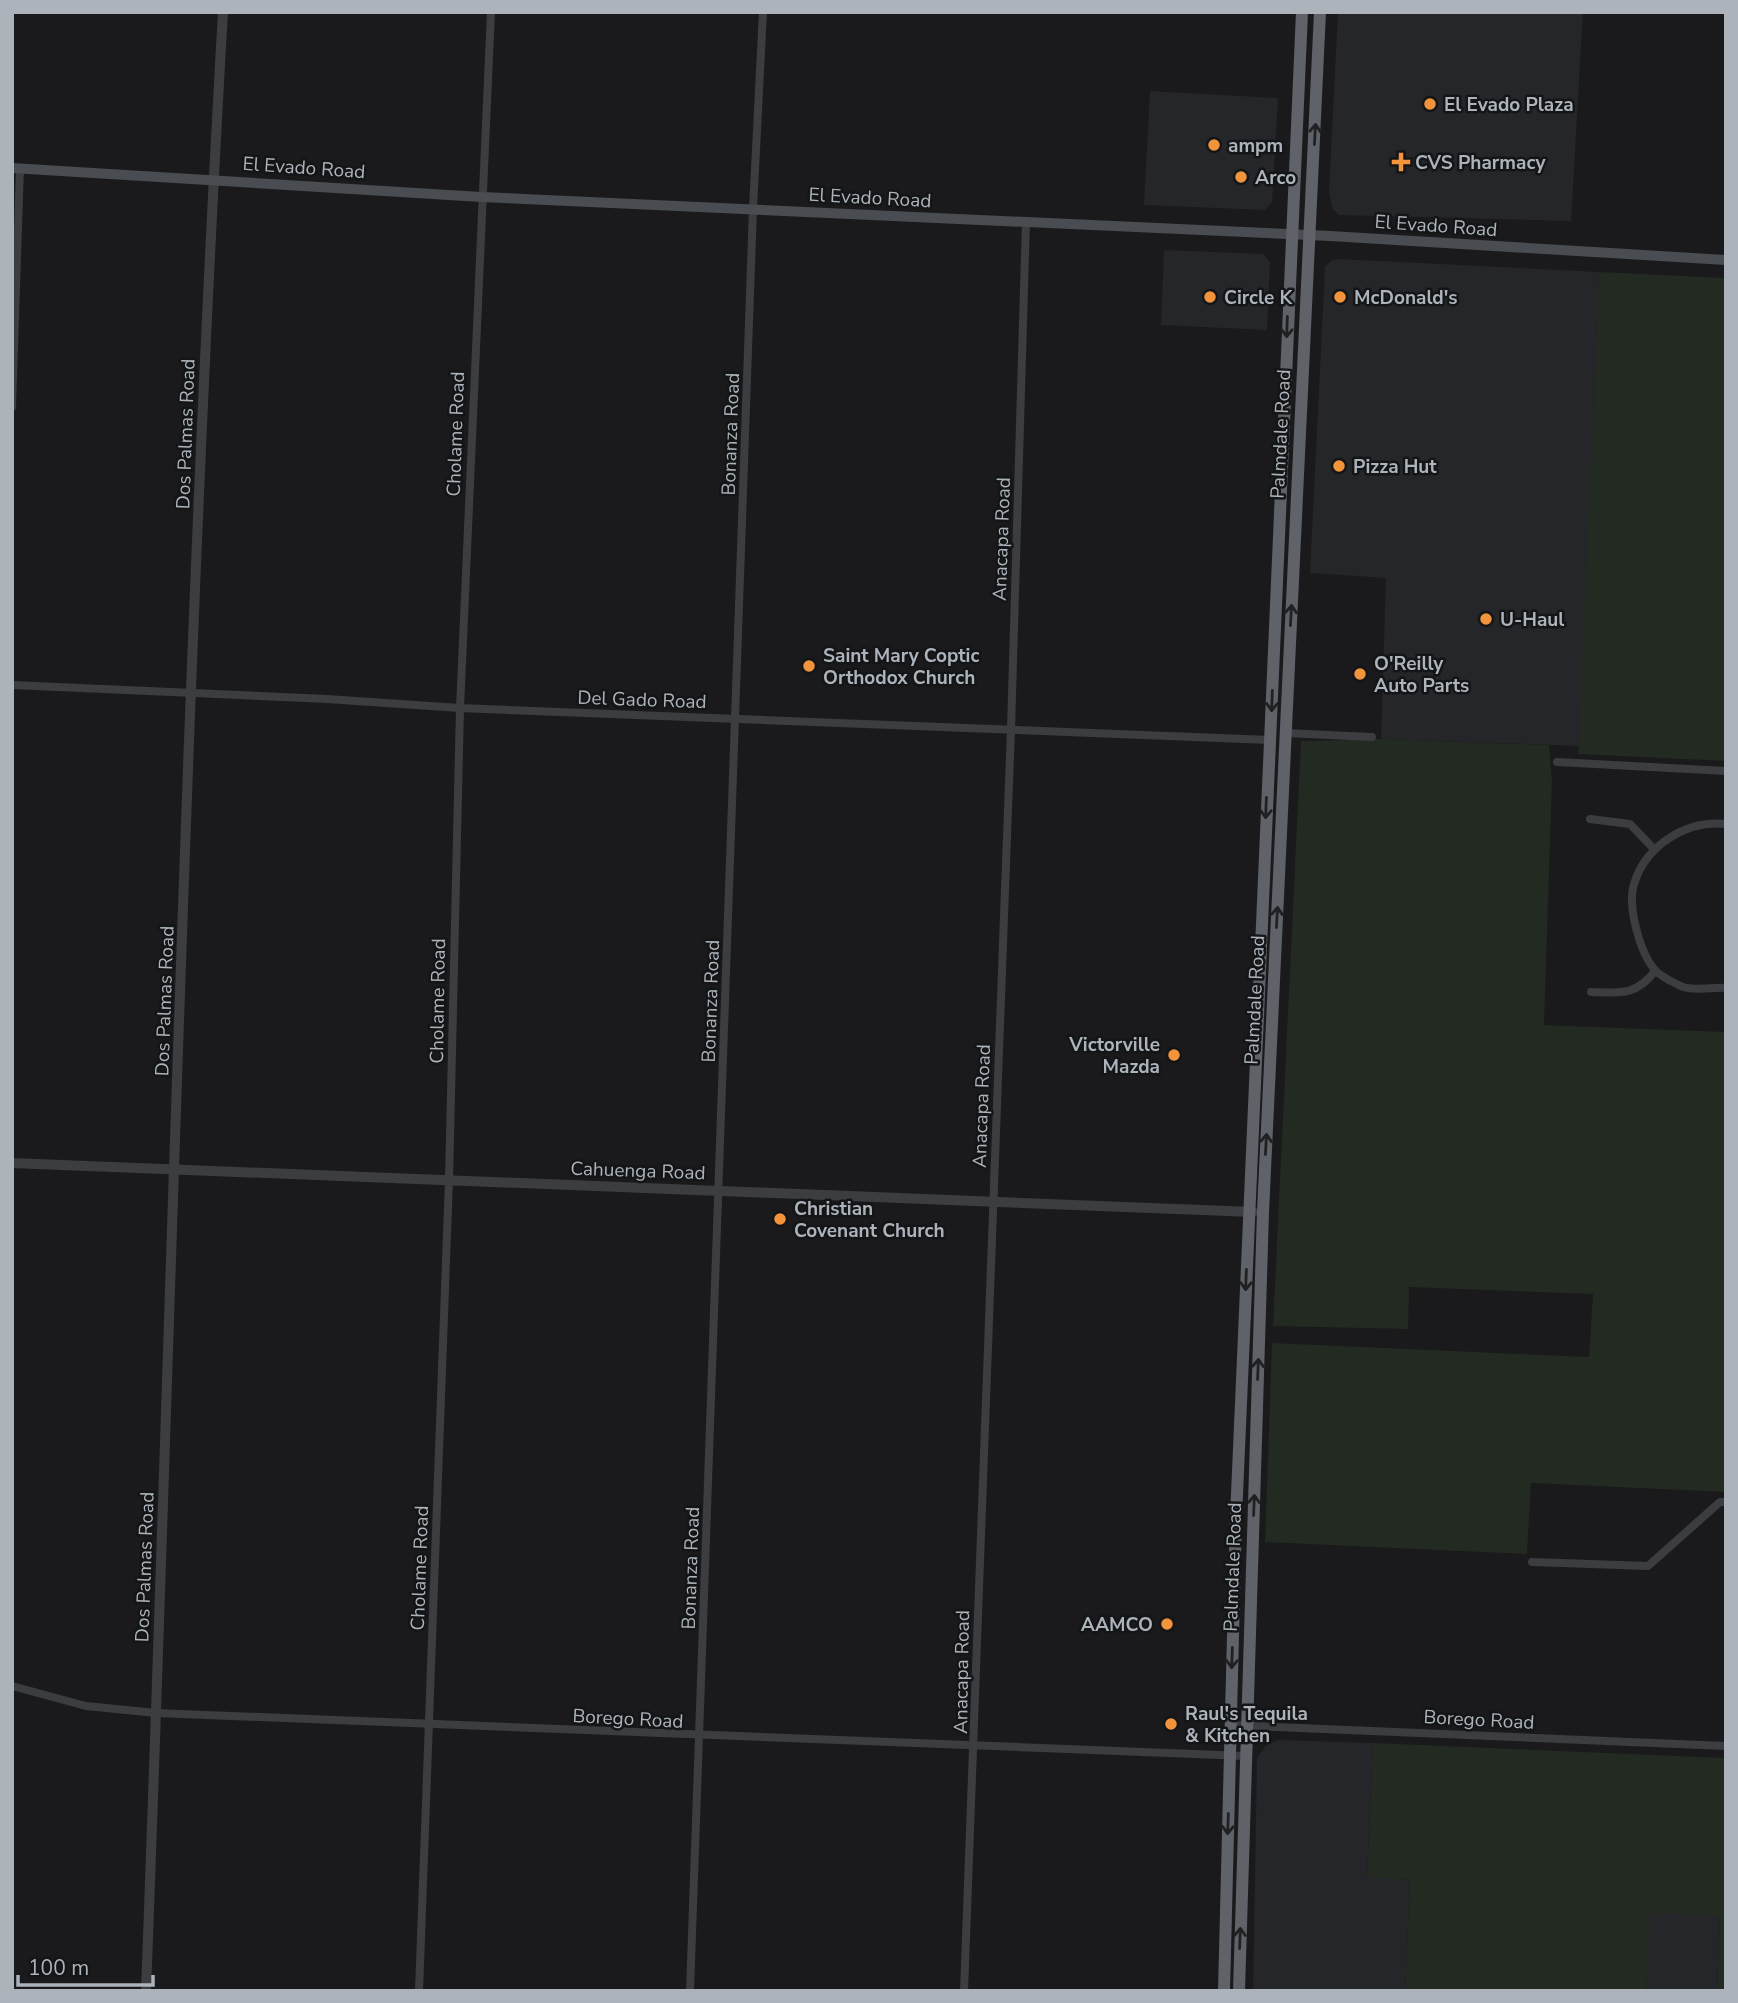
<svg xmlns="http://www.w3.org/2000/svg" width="1738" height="2003" font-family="'Nunito Sans',sans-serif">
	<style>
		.built { fill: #252629 }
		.green { fill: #222a21 }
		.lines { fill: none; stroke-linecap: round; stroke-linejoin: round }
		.minor { stroke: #3b3d41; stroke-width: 8 }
		.tertiary { stroke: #3b3d41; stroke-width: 10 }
		.secondary { stroke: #494c51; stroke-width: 10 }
		.trunk { stroke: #5f6369; stroke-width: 12 }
		.oneway { stroke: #1f2123 }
		.poi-dot { fill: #f1943c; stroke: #141517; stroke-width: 2.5 }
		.labels { text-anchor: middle; stroke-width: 5; stroke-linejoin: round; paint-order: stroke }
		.poi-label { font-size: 19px; font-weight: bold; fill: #acb3bb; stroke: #141517; text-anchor: start }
		.street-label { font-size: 19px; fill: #acb3bb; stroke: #141517 }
	</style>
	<rect width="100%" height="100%" fill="#1a1a1c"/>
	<g class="built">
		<polygon points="1338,12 1583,12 1571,221 1339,215 1332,208 1329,191"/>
		<polygon points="1150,91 1278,98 1272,202 1265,210 1144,205"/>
		<polygon points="1164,250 1263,254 1270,262 1267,330 1161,325"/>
		<polygon points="1339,259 1599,272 1580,746 1381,739 1386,578 1310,573 1325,267 1331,261"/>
		<polygon points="1279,1740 1373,1743 1367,1876 1410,1880 1405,1991 1253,1991 1257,1758 1267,1744"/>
		<polygon points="1649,1912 1720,1915 1717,1991 1646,1991"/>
	</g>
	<g class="green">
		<polygon points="1599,272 1726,278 1726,761 1578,754"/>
		<polygon points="1381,739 1549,745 1552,780 1544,1025 1726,1032 1726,1492 1531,1483 1527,1554 1265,1542 1272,1343 1589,1357 1593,1294 1409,1287 1408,1329 1273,1326 1301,741"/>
		<polygon points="1373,1743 1726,1758 1726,1991 1717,1991 1720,1916 1650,1913 1646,1991 1405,1991 1410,1880 1367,1877"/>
	</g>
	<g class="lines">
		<g class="minor">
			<polyline points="12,407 20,168"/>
			<polyline points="12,685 327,699 460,708 1270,740"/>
			<polyline points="1285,733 1372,737"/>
			<polyline points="1557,762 1726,771"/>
			<polyline points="1590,819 1630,824 1654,849"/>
			<path d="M1726,824C1686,820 1646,845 1634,884C1627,906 1640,953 1655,970C1660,976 1676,984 1683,987C1695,991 1713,987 1726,988"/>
			<path d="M1591,992C1620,993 1636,996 1655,971"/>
			<polyline points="1532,1562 1648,1566 1720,1502 1726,1502"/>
			<polyline points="12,1686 86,1706 156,1713 1245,1756"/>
			<polyline points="1231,1725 1726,1746"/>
			<polyline points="419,1991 449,1180 460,708 491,12"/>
			<polyline points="690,1991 753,209 763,12"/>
			<polyline points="964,1991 1011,729 1026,221"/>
		</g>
		<g class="tertiary">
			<polyline points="12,1163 1253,1212"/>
			<path d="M146,1991C171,1331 185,671 223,12"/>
		</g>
		<polyline class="secondary" points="12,168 481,197 1330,236 1726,260"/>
		<g class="trunk">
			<polyline points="1224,1991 1236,1517 1302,12"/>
			<polyline points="1239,1991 1263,1212 1320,12"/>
		</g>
	</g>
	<defs><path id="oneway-shaft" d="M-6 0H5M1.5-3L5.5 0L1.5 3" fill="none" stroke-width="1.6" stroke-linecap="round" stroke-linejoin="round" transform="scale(1.75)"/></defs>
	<g class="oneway">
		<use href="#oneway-shaft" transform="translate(1315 134) rotate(-87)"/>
		<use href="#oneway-shaft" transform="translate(1287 327) rotate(92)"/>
		<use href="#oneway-shaft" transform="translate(1291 615) rotate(-87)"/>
		<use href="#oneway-shaft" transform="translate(1272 701) rotate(92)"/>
		<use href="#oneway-shaft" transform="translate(1266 808) rotate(92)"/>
		<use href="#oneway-shaft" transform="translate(1277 917) rotate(-87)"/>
		<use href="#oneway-shaft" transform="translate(1266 1144) rotate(-87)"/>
		<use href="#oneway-shaft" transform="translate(1246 1280) rotate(92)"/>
		<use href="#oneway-shaft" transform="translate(1258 1369) rotate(-88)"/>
		<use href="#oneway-shaft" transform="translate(1254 1505) rotate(-88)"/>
		<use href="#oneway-shaft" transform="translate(1232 1658) rotate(92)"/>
		<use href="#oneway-shaft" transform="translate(1228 1824) rotate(92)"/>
		<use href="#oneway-shaft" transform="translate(1240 1938) rotate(-88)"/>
	</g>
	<g class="poi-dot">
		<circle cx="1430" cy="104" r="7"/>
		<circle cx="1214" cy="145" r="7"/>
		<path d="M1397.5 151.5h7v7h7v7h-7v7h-7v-7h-7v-7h7z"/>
		<circle cx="1241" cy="177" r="7"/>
		<circle cx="1210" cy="297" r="7"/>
		<circle cx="1340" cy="297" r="7"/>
		<circle cx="1339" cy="466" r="7"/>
		<circle cx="1486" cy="619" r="7"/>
		<circle cx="809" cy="666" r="7"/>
		<circle cx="1360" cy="674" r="7"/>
		<circle cx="1174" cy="1055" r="7"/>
		<circle cx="780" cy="1219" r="7"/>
		<circle cx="1167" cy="1624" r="7"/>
		<circle cx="1171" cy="1724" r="7"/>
	</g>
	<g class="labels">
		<g class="poi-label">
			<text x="1444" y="111">El Evado Plaza</text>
			<text x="1228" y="152">ampm</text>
			<text x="1415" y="169">CVS Pharmacy</text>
			<text x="1255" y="184">Arco</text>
			<text x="1224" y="304">Circle K</text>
			<text x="1354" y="304">McDonald's</text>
			<text x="1353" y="473">Pizza Hut</text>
			<text x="1500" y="626">U-Haul</text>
			<text x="823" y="662">Saint Mary Coptic<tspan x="823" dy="22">Orthodox Church</tspan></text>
			<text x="1374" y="670">O'Reilly<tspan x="1374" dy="22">Auto Parts</tspan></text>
			<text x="1160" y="1051" text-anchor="end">Victorville<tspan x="1160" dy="22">Mazda</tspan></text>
			<text x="794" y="1215">Christian<tspan x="794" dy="22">Covenant Church</tspan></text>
			<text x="1153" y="1631" text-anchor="end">AAMCO</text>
			<text x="1185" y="1720">Raul's Tequila<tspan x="1185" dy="22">&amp; Kitchen</tspan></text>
		</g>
		<g class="street-label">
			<text transform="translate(304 167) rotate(4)" y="7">El Evado Road</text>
			<text transform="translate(870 197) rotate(3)" y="7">El Evado Road</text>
			<text transform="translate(1436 225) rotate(4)" y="7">El Evado Road</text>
			<text transform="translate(185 434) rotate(-88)" y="7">Dos Palmas Road</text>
			<text transform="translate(455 434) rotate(-88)" y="7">Cholame Road</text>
			<text transform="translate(730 434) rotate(-88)" y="7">Bonanza Road</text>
			<text transform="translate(1280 434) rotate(-87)" y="7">Palmdale Road</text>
			<text transform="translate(1001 539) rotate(-88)" y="7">Anacapa Road</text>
			<text transform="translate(642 699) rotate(2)" y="7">Del Gado Road</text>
			<text transform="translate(1254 1000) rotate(-87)" y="7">Palmdale Road</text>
			<text transform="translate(164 1001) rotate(-88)" y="7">Dos Palmas Road</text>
			<text transform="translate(437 1001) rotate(-89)" y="7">Cholame Road</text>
			<text transform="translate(710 1001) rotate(-88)" y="7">Bonanza Road</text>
			<text transform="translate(981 1106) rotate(-88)" y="7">Anacapa Road</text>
			<text transform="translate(638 1170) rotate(2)" y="7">Cahuenga Road</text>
			<text transform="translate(144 1567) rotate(-88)" y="7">Dos Palmas Road</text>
			<text transform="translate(1232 1567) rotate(-88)" y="7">Palmdale Road</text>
			<text transform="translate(419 1568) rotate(-88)" y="7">Cholame Road</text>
			<text transform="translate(690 1568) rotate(-88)" y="7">Bonanza Road</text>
			<text transform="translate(961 1672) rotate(-89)" y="7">Anacapa Road</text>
			<text transform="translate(628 1718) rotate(3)" y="7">Borego Road</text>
			<text transform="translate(1479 1719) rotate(3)" y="7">Borego Road</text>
		</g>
	</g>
	<rect width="1738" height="2003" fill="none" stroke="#acb3bb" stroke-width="28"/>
	<path d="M18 1975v10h135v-10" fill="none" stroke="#acb3bb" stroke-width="3.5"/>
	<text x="28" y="1975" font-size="21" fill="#acb3bb" stroke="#141517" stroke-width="5" paint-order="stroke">100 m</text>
</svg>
